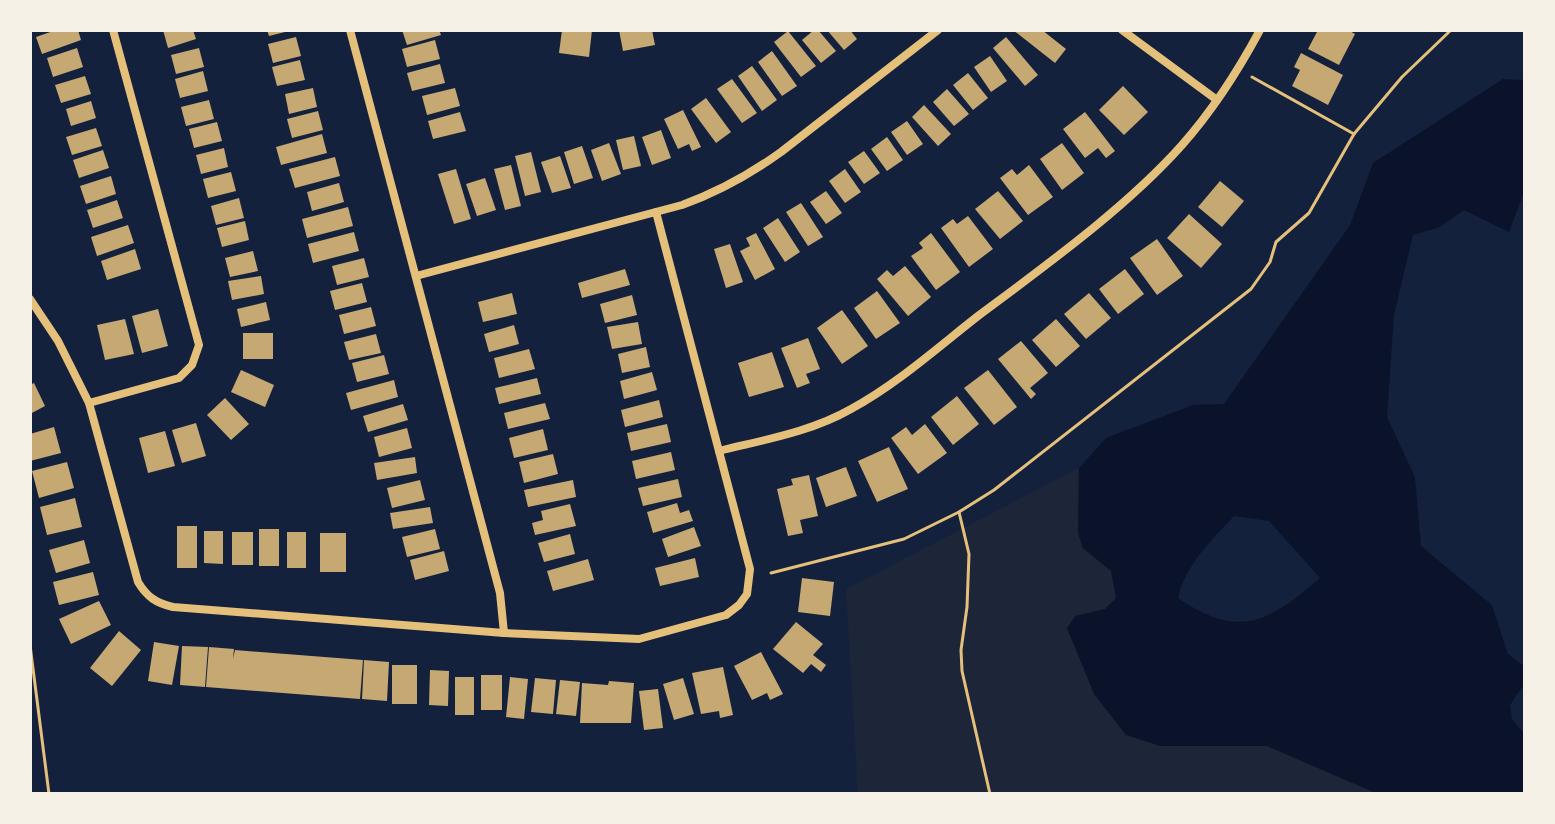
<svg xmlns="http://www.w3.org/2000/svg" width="1555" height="824" font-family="'IBM Plex Sans',sans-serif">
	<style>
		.green { fill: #1d2539 }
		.water { fill: #0b132b; fill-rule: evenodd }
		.building { fill: #c6a872 }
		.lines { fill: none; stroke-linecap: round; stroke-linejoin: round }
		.path { stroke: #e5c07b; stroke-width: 3 }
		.minor { stroke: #e5c07b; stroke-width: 8 }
	</style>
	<rect width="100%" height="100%" fill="#14213d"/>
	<polygon class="green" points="1079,468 1078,533 1083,548 1111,571 1116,598 1105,609 1075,616 1160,746 1267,746 1378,794 858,794 846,589"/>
	<path class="water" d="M1503,79L1525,80V190L1509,232L1464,210L1440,227L1413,235L1394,315L1387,417L1415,477L1421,546L1492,605L1508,654L1525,667V683L1510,705L1512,719L1525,735V794H1378L1267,746H1160L1126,735L1094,694L1067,628L1075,616L1105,609L1116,598L1111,571L1083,548L1078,533L1079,468L1106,438L1193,405L1224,404L1350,225L1373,163ZM1234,516L1269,521L1320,578C1269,622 1239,640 1178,598C1186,564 1211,541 1234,516Z"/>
	<g class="building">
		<polygon points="56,30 78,30 81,40 42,54 36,37"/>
		<polygon points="163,30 193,30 196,39 168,48"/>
		<polygon points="267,30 289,30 289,31 269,36"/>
		<polygon points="402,30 439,30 441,35 407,45"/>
		<polygon points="562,30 592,30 589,57 559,53"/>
		<polygon points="619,30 652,30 655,45 623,51"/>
		<polygon points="814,30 818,30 836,51 821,63 802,40"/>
		<polygon points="827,30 850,30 857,39 844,50"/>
		<polygon points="1013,30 1042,30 1066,49 1055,63"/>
		<polygon points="1318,30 1348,30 1355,34 1339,65 1308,49"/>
		<polygon points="788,31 816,66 801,77 774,42"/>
		<polygon points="296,37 301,56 273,63 268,44"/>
		<polygon points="1006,37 1038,75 1025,86 993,48"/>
		<polygon points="435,40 440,59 407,67 402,49"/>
		<polygon points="77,48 83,67 53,77 47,58"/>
		<polygon points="199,48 204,67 176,74 171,55"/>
		<polygon points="772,51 797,86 782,96 758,62"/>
		<polygon points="1301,53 1343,75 1328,105 1292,86 1300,70 1294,67"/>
		<polygon points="990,56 1007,81 991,92 974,67"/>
		<polygon points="300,60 305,80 277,86 272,67"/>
		<polygon points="440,64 445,83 412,91 407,73"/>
		<polygon points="752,66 777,100 762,111 738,76"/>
		<polygon points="203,71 208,91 180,98 175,79"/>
		<polygon points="968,73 988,98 973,110 953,85"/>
		<polygon points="85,76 91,94 61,103 55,85"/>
		<polygon points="732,79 757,113 742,123 717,89"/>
		<polygon points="1123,86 1148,112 1124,135 1099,110"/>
		<polygon points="313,88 317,107 289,114 285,94"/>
		<polygon points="455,88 460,106 427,115 422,96"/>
		<polygon points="947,89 969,114 954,126 933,102"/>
		<polygon points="706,98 731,132 716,143 691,109"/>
		<polygon points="209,100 214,119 186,126 181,107"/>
		<polygon points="91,101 96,118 71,126 66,109"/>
		<polygon points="924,105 951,134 938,146 912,117"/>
		<polygon points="683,110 701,147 692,151 689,144 678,149 664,119"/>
		<polygon points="318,111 323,130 292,138 287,119"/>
		<polygon points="460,112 466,131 433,139 428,121"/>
		<polygon points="1085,112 1115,151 1106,158 1098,148 1085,158 1063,129"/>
		<polygon points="907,121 923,144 907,155 891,132"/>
		<polygon points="217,122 222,141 194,148 189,129"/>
		<polygon points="96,128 102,146 72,155 66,137"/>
		<polygon points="661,130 671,158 652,165 642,137"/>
		<polygon points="322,134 327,153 281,165 276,147"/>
		<polygon points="634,136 641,166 623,170 616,140"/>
		<polygon points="887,137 903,160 887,171 871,149"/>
		<polygon points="609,143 621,174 602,181 591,150"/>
		<polygon points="1062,143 1084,173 1062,190 1040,159"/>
		<polygon points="582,146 593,178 574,184 564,152"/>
		<polygon points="224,148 228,167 201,174 196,155"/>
		<polygon points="103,150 109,168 79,178 73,160"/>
		<polygon points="864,151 880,173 864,184 848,162"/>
		<polygon points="531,152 541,192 525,196 515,156"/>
		<polygon points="560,156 571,188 552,193 541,162"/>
		<polygon points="335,157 340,176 295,188 289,169"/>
		<polygon points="511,165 521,206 505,210 494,169"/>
		<polygon points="1029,165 1053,197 1028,215 1000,178 1012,169 1017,175"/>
		<polygon points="456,169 471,219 454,224 438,174"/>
		<polygon points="845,169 861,192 845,203 829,181"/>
		<polygon points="231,172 236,191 208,198 203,179"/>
		<polygon points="111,176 116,194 86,204 80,186"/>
		<polygon points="485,178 496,210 477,216 466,184"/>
		<polygon points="1220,181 1244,201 1222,227 1198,207"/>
		<polygon points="339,183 344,202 312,211 307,192"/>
		<polygon points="826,191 842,213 826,224 810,202"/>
		<polygon points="998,191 1023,221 1000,239 975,209"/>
		<polygon points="239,198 244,218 216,225 211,206"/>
		<polygon points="117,200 123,218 93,228 87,210"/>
		<polygon points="801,203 823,237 808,246 786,212"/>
		<polygon points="348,207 353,226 307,238 302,219"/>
		<polygon points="1189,214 1222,244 1201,268 1167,238"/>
		<polygon points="968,216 993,249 969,267 941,228 953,219 957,224"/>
		<polygon points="778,218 800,252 785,262 763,228"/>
		<polygon points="245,221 249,240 222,247 217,228"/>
		<polygon points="128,225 134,243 97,256 91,237"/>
		<polygon points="354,232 359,251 313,263 308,244"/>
		<polygon points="756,233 775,269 755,280 740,251 750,246 746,238"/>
		<polygon points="931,233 960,272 936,290 911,256 923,248 919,243"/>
		<polygon points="1157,239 1183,276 1157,295 1130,258"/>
		<polygon points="730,244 743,282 726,288 714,249"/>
		<polygon points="135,249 141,269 107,280 101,261"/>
		<polygon points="253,251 258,271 230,277 225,258"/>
		<polygon points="364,258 369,277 337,285 332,266"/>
		<polygon points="905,266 931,297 908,316 877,279 887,270 893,276"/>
		<polygon points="625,269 630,285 582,298 578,283"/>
		<polygon points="1125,269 1144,294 1118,314 1099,289"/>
		<polygon points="261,276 264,294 232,300 228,281"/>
		<polygon points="362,283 367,302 335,310 330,291"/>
		<polygon points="877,291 900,323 876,339 854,308"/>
		<polygon points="512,293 517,314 483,322 478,302"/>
		<polygon points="1089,293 1111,318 1086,339 1064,314"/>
		<polygon points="632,295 637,315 605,323 600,304"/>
		<polygon points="266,302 270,320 241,327 237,309"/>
		<polygon points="371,307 376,326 344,334 339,315"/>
		<polygon points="158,309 168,346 142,353 132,316"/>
		<polygon points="842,310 868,346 842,364 817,328"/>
		<polygon points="125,319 134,354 105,360 97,325"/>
		<polygon points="1056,319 1080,346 1056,367 1032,340"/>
		<polygon points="638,322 642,344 612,349 607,327"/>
		<polygon points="514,325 519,344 489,352 484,334"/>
		<rect x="243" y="333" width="30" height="26"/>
		<polygon points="376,334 381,353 349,360 344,342"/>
		<polygon points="808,338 820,369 806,374 810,383 797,388 781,348"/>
		<polygon points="1021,341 1048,373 1030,388 1036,394 1031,399 998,359"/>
		<polygon points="646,347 650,367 622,373 618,354"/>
		<polygon points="529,349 535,369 499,378 494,358"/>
		<polygon points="772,352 784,387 749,397 738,363"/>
		<polygon points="384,355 389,374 357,382 352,363"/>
		<polygon points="241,370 274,385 265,407 231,392"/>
		<polygon points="988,370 1017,407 994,425 964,388"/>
		<polygon points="652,372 657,390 624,399 620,381"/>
		<polygon points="537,378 541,394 499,404 495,388"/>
		<polygon points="394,380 398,397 351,410 346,393"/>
		<polygon points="34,383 45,406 30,414 30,385"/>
		<polygon points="957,396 979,424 953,445 931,417"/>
		<polygon points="225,398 249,424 231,440 207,415"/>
		<polygon points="659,400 663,417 625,427 621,410"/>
		<polygon points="545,403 550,419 508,429 504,413"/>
		<polygon points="403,404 408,420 368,432 363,416"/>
		<polygon points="196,423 206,456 182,463 172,430"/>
		<polygon points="667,424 671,442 631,451 627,433"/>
		<polygon points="925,424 947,453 918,474 891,438 906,427 912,435"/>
		<polygon points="54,427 61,453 30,461 30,434"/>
		<polygon points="407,428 412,448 379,457 374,437"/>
		<polygon points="543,429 548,450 514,458 509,438"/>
		<polygon points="165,431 175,466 148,473 139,438"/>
		<polygon points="889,447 908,489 877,502 858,461"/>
		<polygon points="671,452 675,470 636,479 632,461"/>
		<polygon points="553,454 558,474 524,483 519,462"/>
		<polygon points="415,457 417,473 377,480 374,463"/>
		<polygon points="67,462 74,488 39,498 32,471"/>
		<polygon points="846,467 857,496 826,507 816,478"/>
		<polygon points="809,475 818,516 800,520 803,533 788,536 777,489 793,485 791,479"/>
		<polygon points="678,479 682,497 643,506 638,488"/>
		<polygon points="420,480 425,500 392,508 387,488"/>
		<polygon points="573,480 576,497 528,507 524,490"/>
		<polygon points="75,498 82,527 47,535 40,507"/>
		<polygon points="677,503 680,513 689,510 693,521 653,533 647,512"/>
		<polygon points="570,504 576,526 535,535 532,523 543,520 541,511"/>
		<polygon points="430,507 433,523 393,529 390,513"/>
		<rect x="177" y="526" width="20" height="42"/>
		<polygon points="694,527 701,546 668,557 662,539"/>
		<rect x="259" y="529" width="20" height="37"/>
		<polygon points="435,529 440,549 407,557 402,537"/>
		<polygon points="204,531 223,531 223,564 204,563"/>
		<rect x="232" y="532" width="21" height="33"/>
		<rect x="287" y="532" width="19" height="36"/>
		<rect x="320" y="533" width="26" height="39"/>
		<polygon points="570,534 575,554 544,562 538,543"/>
		<polygon points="84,540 90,563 56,573 49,550"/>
		<polygon points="444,551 449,571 415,580 410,560"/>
		<polygon points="695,558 699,577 660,586 655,568"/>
		<polygon points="588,559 594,580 553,591 547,571"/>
		<polygon points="93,572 99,595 59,605 53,582"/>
		<polygon points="802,578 834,582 830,616 798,612"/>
		<polygon points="99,601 111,625 71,644 59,619"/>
		<polygon points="796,622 823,644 813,655 826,665 821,672 811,664 803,673 773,649"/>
		<polygon points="119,631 141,650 112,686 90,668"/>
		<polygon points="154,642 179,646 172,685 148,681"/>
		<polygon points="182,646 208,647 205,687 180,685"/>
		<polygon points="209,647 234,649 233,659 235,650 363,660 360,699 206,687"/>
		<polygon points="761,652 783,694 770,700 767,693 752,700 734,666"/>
		<polygon points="364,660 389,662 387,701 362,699"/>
		<rect x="392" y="665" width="25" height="39"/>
		<polygon points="723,667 733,715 720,718 719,711 701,714 692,673"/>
		<polygon points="430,670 449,671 448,706 429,705"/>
		<rect x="481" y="675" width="21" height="35"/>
		<rect x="455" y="677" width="19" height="38"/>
		<polygon points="510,677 528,679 524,719 506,717"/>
		<polygon points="535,678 556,680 553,714 531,712"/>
		<polygon points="683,678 694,714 674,720 663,684"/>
		<polygon points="560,680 580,682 576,716 556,714"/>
		<polygon points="609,681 634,683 631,723 580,723 582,683 608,685"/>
		<polygon points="658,689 663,728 644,730 639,691"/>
	</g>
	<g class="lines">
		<g class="path">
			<polyline points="1252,77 1354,134"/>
			<polyline points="959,512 969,554 967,607 961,650 962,671 990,794"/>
			<polyline points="771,573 904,539 959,512 994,490 1251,289 1270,262 1276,242 1309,213 1354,134 1402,77 1451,30"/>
			<polyline points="30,645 49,794"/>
		</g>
		<g class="minor">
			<polyline points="350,30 500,593 504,633"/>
			<polyline points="1122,30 1217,100"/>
			<path d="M416,276L682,205C718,192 749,175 781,152L938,30"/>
			<path d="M30,299L58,341L89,403L138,582C147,597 156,603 173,607L504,633L639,639L726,615L739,605L747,594L750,569L656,212"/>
			<polyline points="89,403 179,378 192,365 199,345 113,30"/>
			<path d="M719,451C763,440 811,432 851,409C897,384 937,348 978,316C1045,266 1127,207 1182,145C1213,110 1238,71 1260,30"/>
		</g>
	</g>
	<rect width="1555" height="824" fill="none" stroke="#f6f1e7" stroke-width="64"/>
</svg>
